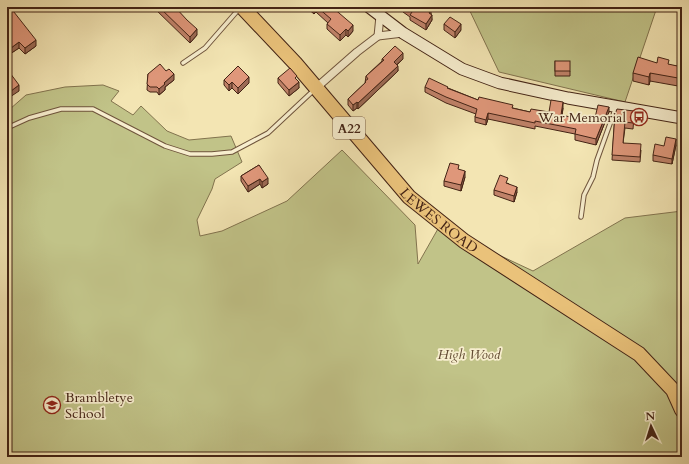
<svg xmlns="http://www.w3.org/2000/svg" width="689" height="464" font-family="Cardo,serif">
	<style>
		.green { fill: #c1c388; stroke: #82734e }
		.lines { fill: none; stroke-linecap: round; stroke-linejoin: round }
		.lane-casing { stroke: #6f543c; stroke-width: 5.5 }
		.street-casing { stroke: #6f543c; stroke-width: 9 }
		.secondary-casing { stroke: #432315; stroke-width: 13 }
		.highway-casing { stroke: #432315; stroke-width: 16 }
		.lane { stroke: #f7eece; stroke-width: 3.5 }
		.street { stroke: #f7eece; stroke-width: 7 }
		.secondary { stroke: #f7eece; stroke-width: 11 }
		.highway { stroke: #eac27a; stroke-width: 14 }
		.wall { fill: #c08269; stroke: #432315 }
		.shaded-wall { fill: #9c6a55; stroke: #432315 }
		.building { fill: #df977a; stroke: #432315 }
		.labels { text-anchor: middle; stroke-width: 3.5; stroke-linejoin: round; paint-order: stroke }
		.shield { fill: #f7eece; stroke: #79604c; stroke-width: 1 }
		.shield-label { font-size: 13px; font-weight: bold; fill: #432315 }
		.poi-label { font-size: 14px; fill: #432315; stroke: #f7eece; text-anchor: end }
		.street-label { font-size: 14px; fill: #432315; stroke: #f7eece }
		.park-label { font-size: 14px; font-style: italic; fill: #624b32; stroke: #f7eece }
	</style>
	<rect width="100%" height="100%" fill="#f3e5b3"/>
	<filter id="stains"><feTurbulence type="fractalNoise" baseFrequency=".005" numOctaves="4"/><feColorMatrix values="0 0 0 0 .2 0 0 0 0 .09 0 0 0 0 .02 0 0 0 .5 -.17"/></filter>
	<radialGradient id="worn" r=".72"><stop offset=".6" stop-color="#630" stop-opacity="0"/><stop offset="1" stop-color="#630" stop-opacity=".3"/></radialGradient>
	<g class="green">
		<polygon points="468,7 657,7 625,102 499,72"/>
		<polygon points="103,85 119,91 111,101 133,115 141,106 167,131 189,140 231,136 242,162 215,179 212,189 197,220 200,236 222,231 287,201 342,150 415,225 418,264 439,227 533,271 625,218 682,211 682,457 7,457 7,109 10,109 26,95 65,87"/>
	</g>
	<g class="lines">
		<g class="lane-casing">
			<g id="lane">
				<polyline points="183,63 205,48 239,9"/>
				<polyline points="7,128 29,118 61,109 93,109 165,146 190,154 212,154 232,152 268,133 314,90"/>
				<polyline points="581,217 584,195 593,177 597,160 616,107"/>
			</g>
		</g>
		<g class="street-casing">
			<g id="street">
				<polyline points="380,16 378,36 403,33"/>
				<polyline points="316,88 357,52 378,36"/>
			</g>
		</g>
		<g class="secondary-casing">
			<polyline id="secondary" points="369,7 403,33 462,69 500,83 568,98 682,118"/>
		</g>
		<g class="highway-casing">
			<g id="highway">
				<path id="s1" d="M242,7L295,63L409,197L464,241L639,354L673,390L682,410"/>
			</g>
		</g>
		<use href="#lane" class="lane"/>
		<use href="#street" class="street"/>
		<use href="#secondary" class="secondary"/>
		<use href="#highway" class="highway"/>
	</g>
	<g class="wall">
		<polygon points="153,7 175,7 197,35 190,43"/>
		<polygon points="306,7 332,7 353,31 348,37 346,35 340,41 327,29 327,24 328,23 316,12 314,14"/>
		<polygon points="403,7 429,7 431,14 432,20 426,30 410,20 410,17 403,12"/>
		<rect x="680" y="7" width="2" height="21"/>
		<polygon points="7,10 36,46 25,54 19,48 7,56"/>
		<polygon points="444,24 461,30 455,38 444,30"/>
		<polygon points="382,59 403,59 397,65 398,71 358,109 357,108 353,111 348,105 348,99 365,83 366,76 382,61"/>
		<polygon points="555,61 570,71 570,76 555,76"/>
		<polygon points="657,63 682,67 682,83 679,83 678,86 650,81 649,85 633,81 633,73"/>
		<polygon points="148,74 174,80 165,87 165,90 159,95 157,92 150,92 147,90"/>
		<polygon points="278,78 297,80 299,88 289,96 278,83"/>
		<polygon points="224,80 249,83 238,94 232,88 229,91 224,85"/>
		<polygon points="425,87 448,88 478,100 530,112 549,112 563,108 562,116 594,122 609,112 596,145 575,140 575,134 535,126 535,129 488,119 486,125 475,122 475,117 476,114 446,103 425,92"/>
		<polygon points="615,114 634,117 633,129 625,128 623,143 641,150 640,162 612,160"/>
		<polygon points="676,145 672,164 653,161 653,155 664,146"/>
		<polygon points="259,165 268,184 262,188 260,184 248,192 241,181 241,176"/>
		<polygon points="459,170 465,177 461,191 444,186 444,181"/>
		<polygon points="508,183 517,192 514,202 494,195 494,190"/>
	</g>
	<g class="shaded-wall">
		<polygon points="316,7 316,12 314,14 314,9"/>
		<polygon points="431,9 431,14 429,18 429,13"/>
		<polygon points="432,15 432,20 426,30 426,24"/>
		<polygon points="461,24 461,30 455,38 455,32"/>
		<polygon points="353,25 353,31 348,37 348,31"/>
		<polygon points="197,29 197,35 190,43 190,37"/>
		<polygon points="346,29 346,35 340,41 340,35"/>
		<polygon points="36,40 36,46 25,54 25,48"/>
		<polygon points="19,42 19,48 7,56 7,51"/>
		<polygon points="403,53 403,59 394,67 394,62"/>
		<polygon points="398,66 398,71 358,109 358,103"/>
		<polygon points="650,73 650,81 649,85 649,77"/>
		<polygon points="174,74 174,80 165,87 165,90 159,95 159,89 164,83"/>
		<polygon points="249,77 249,83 238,94 238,88"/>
		<polygon points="232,82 232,88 229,91 229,85"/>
		<polygon points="299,82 299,88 289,96 289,90"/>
		<polygon points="19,85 19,91 7,99 7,94"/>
		<polygon points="357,102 357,108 353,111 353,105"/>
		<polygon points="563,102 563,108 561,121 561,115"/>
		<polygon points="609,107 609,112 596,145 596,139"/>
		<polygon points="488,113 488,119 486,125 486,120"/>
		<polygon points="676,139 676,145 672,164 672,159"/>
		<polygon points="465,171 465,177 461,191 461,185"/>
		<polygon points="268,178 268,184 262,188 262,182"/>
		<polygon points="260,179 260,184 248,192 248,186"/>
		<polygon points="517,187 517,192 514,202 514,196"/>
	</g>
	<g class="building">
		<polygon points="10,7 36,40 25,48 19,42 7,51 7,10"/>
		<polygon points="159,7 175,7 187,20 197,29 190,37"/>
		<polygon points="317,7 332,7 353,25 348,31 346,29 340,35 327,24 331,19"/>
		<polygon points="404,7 429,7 431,9 429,13 432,15 426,24 410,15 412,12"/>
		<rect x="680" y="7" width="2" height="16"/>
		<polygon points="450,17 461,24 455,32 444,24"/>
		<polygon points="395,46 403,53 394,62 398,66 358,103 357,102 353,105 348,99 366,82 365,81 368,79 366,76 384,60 382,59"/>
		<polygon points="638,57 657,63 658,57 669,60 668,64 682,67 682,75 679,75 678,78 650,73 649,77 633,73"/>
		<rect x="555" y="61" width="15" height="10"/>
		<polygon points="160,64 166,71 169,69 174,74 164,83 165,84 159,89 157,87 150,87 147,84 148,74"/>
		<polygon points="238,66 249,77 238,88 232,82 229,85 224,80"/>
		<polygon points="290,68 297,76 295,78 299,82 289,90 278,78"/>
		<polygon points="7,69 19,85 7,94"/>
		<polygon points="429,78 448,87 447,88 478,100 479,97 513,105 512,108 530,112 531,109 549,112 551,100 563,102 561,115 594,122 598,105 609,107 596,139 575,134 576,129 535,121 535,123 488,113 486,120 475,117 477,109 446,97 425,87"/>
		<polygon points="617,109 634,111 633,123 625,122 623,143 641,144 640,157 612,155 615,114"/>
		<polygon points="666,137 676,139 672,159 653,155 655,144 664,146"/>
		<polygon points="450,163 459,165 458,169 465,171 461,185 444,181"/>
		<polygon points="259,165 268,178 262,182 260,179 248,186 241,176"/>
		<polygon points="500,175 508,178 506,183 517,187 514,196 494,190"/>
	</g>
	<defs>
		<g id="bus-ring" transform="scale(0.9)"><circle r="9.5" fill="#f7eece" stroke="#8f2418" stroke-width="1.5"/><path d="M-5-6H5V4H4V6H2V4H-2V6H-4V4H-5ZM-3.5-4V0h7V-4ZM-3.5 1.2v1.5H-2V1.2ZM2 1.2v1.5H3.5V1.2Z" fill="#8f2418"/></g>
		<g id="school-ring" transform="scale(0.9)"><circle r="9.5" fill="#f7eece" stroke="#8f2418" stroke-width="1.5"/><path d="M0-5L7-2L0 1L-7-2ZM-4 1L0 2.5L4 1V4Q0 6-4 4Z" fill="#8f2418"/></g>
	</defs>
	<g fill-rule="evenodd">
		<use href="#bus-ring" x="639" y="117"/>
		<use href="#school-ring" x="52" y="405"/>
	</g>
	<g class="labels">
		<rect class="shield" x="333" y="117" width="32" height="22" rx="3"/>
		<g class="shield-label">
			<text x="349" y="133">A22</text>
		</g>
		<g class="poi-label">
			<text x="626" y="122">War Memorial</text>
			<text x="65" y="402" text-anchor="start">Brambletye<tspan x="65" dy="16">School</tspan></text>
		</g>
		<g class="street-label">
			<text dy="5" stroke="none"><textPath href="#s1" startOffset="291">LEWES ROAD</textPath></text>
		</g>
		<g class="park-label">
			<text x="469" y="359">High Wood</text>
		</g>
	</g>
	<rect width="689" height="464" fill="none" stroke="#f3e5b3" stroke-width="24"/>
	<rect x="8" y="8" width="673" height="448" fill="none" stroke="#432315" stroke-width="2"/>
	<rect x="12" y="12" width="665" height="440" fill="none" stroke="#432315"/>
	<g transform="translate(651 426) rotate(356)" stroke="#f7eece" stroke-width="3" paint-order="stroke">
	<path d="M0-3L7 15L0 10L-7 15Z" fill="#432315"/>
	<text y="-6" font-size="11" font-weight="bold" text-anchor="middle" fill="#432315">N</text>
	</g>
	<rect width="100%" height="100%" filter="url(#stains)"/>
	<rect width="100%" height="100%" fill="url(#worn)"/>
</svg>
